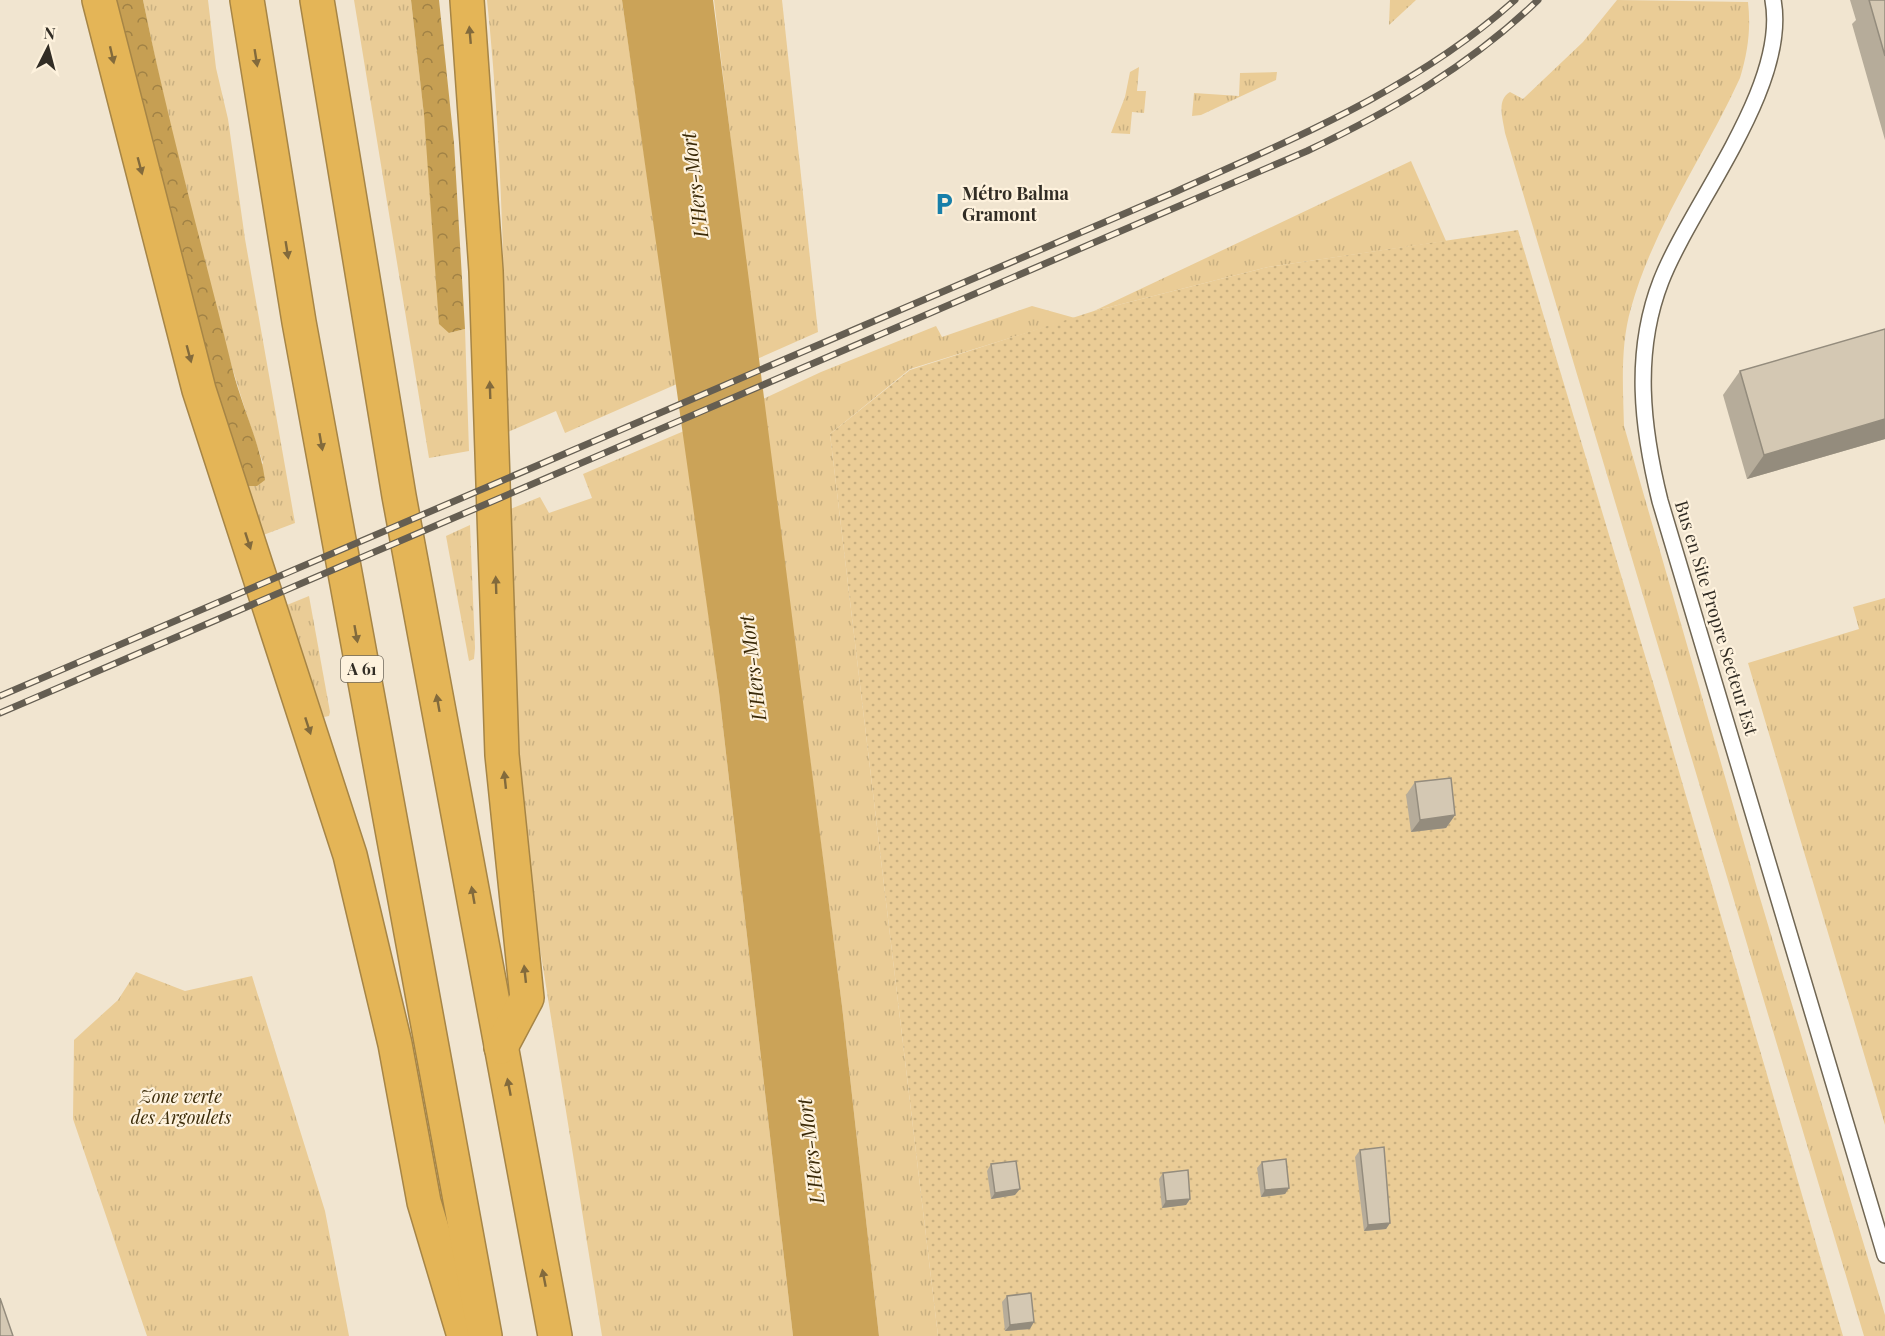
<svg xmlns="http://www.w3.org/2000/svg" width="1885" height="1336" font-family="'Playfair Display',serif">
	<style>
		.grass { fill: url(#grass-tufts) }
		.forest { fill: url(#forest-crowns) }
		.garden { fill: url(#garden-dots) }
		.water { fill: #cba358 }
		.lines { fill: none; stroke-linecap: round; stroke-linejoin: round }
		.service-casing { stroke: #706653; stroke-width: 18 }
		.motorway-casing { stroke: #a68546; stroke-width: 36 }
		.service { stroke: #fff; stroke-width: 15 }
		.motorway { stroke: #e4b557; stroke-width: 33 }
		.rail-casing { stroke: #655e52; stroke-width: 7 }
		.rail { stroke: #fef2dd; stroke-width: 4.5; stroke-dasharray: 14; stroke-linecap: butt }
		.wall { fill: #b6ac9a }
		.shaded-wall { fill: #948c7d }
		.building { fill: #d4c8b3; stroke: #948c7d; stroke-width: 1.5 }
		.oneway { fill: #826a3c }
		.labels { text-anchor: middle; stroke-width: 4.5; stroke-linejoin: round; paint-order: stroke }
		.shield { fill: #fef2dd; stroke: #6f685c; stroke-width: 1.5 }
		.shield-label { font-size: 16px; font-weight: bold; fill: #322d25 }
		.poi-label { font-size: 18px; font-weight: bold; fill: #322d25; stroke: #fef2dd; text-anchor: start }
		.street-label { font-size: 18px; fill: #322d25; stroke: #fef2dd }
		.park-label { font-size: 18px; font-style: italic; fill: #3b2b09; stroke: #fef2dd }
		.water-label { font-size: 20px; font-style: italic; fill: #3a2907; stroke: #fef2dd }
	</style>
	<defs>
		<pattern id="grass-tufts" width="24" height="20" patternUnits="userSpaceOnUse" patternTransform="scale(1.5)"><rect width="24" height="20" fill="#eacc96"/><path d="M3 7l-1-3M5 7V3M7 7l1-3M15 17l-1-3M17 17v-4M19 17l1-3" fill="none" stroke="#c9b081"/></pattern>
		<pattern id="forest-crowns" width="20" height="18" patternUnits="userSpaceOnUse" patternTransform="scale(1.5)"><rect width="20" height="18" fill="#c69f53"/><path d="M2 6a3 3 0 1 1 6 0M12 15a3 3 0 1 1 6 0" fill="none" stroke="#a18245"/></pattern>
		<pattern id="garden-dots" width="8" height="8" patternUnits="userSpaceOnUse" patternTransform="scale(1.5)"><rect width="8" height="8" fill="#eacc96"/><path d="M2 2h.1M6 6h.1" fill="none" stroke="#c9b081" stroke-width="1.8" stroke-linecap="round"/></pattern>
	</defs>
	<rect width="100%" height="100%" fill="#f1e5d0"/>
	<g class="grass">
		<path d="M143,0H208L216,68L228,119L245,239L295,523L258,537L244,486L263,463C211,313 175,155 143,0Z"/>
		<polygon points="354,0 411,0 449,333 465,329 469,451 429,458"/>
		<path d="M487,0H622L677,384L565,433L556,411L506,433C505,288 502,144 487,0Z"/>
		<polygon points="714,0 782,0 818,332 757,359"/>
		<polygon points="1390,0 1416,0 1389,25"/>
		<path d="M1617,0L1748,2C1751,29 1748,51 1740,78C1705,155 1654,225 1631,308C1620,346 1623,387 1624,426L1757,888L1885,1315V1336H1864L1505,133C1503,119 1496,100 1510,92L1523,99L1583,42Z"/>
		<polygon points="1139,67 1137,91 1146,91 1144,113 1132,112 1130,134 1111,133 1125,97 1130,72"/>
		<polygon points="1277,72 1276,80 1201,115 1192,116 1194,93 1239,96 1240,73"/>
		<polygon points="1411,161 1446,241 1268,267 1094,311"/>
		<polygon points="1032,306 1075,318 910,369 830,434 938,1336 879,1336 842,1006 763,399 821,372 936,326 942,337"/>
		<polygon points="684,431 719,692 793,1336 602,1336 530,886 517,733 508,510 540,497 549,513 592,498 583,474"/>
		<polygon points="470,525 475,648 474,659 469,661 446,536"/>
		<polygon points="309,596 330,712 329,716 324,717 282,607"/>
		<polygon points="1885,598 1885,1125 1748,663 1859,629 1853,607"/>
		<polygon points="136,972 185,991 252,976 325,1211 349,1336 147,1336 73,1119 74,1040 118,1000"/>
	</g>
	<g class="forest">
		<path d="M116,0H143C168,123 202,245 232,367C241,405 260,442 265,480L257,486H244L189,300L122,34Z"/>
		<polygon points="411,0 439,0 454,143 465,329 449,333 439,324 424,115"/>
	</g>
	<polygon class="garden" points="1518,230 1655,689 1843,1336 938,1336 830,434 910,370 1094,311 1268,267"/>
	<polygon class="water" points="622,0 713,0 842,1006 879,1336 793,1336 719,692"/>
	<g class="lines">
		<g class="service-casing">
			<path id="service" d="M1773,0C1789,86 1692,202 1661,281C1633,353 1642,428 1660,501L1885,1255"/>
		</g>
		<g class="motorway-casing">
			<g id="motorway">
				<polyline points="99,0 199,390 350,855 395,1044 424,1202 464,1336"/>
				<polyline points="247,0 299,322 485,1336"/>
				<polyline points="317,0 399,496 555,1336"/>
				<polyline points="467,0 486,271 502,755 527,998 501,1047"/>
			</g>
		</g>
		<use href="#service" class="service"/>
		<use href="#motorway" class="motorway"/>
		<g class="rail-casing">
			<g id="rail">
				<path d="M0,696L1168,195C1290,140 1415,90 1515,0"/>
				<path d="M0,713L1307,151C1391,111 1471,65 1538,0"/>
			</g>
		</g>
		<use href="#rail" class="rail"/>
	</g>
	<g class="wall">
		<polygon points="1850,0 1885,0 1885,140 1852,24 1856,20"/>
		<polygon points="1885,329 1885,439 1747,479 1723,395 1740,371"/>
		<polygon points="1415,782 1455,815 1446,828 1411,832 1406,795"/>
		<polygon points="1360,1150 1390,1223 1386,1229 1364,1231 1355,1157"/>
		<polygon points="1262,1162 1289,1188 1285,1194 1261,1197 1257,1168"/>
		<polygon points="991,1164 1015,1195 991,1199 987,1171"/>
		<polygon points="1163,1173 1190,1199 1186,1205 1162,1208 1159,1179"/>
		<polygon points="1007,1296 1030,1329 1005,1331 1002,1302"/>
	</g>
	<g class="shaded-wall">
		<polygon points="1885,419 1885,439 1747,479 1764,455"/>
		<polygon points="1455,815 1446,828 1411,832 1420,820"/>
		<polygon points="1289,1188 1285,1194 1261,1197 1265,1190"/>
		<polygon points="1020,1189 1015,1195 991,1199 995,1193"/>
		<polygon points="1190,1199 1186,1205 1162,1208 1166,1201"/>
		<polygon points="1390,1223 1386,1229 1364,1231 1368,1225"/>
		<polygon points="1034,1322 1030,1329 1005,1331 1010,1325"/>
	</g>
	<g class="building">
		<polygon points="1869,0 1885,0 1885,56"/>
		<polygon points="1885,329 1885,419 1764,455 1740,371"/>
		<polygon points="1451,778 1455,815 1420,820 1415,782"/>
		<polygon points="1384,1147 1390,1223 1368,1225 1360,1150"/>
		<polygon points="1286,1159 1289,1188 1265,1190 1262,1162"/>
		<polygon points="1016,1161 1020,1189 995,1193 991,1164"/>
		<polygon points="1188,1170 1190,1199 1166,1201 1163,1173"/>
		<polygon points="1031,1293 1034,1322 1010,1325 1007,1296"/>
		<polygon points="0,1298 13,1336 0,1336"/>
	</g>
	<defs><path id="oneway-solid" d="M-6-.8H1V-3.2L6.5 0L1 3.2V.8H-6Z" transform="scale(1.5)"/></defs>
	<g class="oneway">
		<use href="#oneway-solid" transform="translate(470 35) rotate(-95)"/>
		<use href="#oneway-solid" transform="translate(112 55) rotate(77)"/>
		<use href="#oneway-solid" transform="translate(256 58) rotate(81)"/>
		<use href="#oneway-solid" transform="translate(140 166) rotate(75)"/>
		<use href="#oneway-solid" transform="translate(287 250) rotate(81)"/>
		<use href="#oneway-solid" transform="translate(189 354) rotate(75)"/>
		<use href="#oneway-solid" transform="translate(490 390) rotate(-92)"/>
		<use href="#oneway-solid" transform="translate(321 442) rotate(80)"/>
		<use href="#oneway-solid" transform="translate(248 541) rotate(72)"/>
		<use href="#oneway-solid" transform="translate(496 585) rotate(-92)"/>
		<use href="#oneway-solid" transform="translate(356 634) rotate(80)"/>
		<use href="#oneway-solid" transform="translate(438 703) rotate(-100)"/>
		<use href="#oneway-solid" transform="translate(308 726) rotate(72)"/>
		<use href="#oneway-solid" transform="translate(505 780) rotate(-96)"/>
		<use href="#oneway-solid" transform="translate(473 895) rotate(-100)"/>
		<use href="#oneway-solid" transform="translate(525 974) rotate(-96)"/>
		<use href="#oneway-solid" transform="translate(509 1087) rotate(-101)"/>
		<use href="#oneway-solid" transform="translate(544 1278) rotate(-101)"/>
	</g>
	<defs>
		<g id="parking-bare" transform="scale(1.8)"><path d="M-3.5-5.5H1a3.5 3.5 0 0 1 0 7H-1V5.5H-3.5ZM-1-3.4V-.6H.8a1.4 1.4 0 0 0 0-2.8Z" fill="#187fa9" stroke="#fef2dd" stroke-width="2.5" paint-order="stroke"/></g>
	</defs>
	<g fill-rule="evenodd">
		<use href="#parking-bare" x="944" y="204"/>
	</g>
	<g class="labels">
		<rect class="shield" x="341" y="656" width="42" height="26" rx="4.5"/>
		<g class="shield-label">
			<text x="362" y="675">A 61</text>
		</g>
		<g class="poi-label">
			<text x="962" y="200">Métro Balma<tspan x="962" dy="21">Gramont</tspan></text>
		</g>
		<g class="street-label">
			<text transform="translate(1716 618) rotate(73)" y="6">Bus en Site Propre Secteur Est</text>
		</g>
		<g class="park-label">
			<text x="181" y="1103">Zone verte<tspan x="181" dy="21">des Argoulets</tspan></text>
		</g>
		<g class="water-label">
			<text transform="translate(695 185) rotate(-97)" y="7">L'Hers-Mort</text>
			<text transform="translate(753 668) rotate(-97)" y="7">L'Hers-Mort</text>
			<text transform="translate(811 1151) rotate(-97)" y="7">L'Hers-Mort</text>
		</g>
	</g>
	<g transform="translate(48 48) rotate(6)" stroke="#fef2dd" stroke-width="4.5" paint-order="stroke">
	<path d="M0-4.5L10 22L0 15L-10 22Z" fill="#322d25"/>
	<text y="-9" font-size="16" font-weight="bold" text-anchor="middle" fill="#322d25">N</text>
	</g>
</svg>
